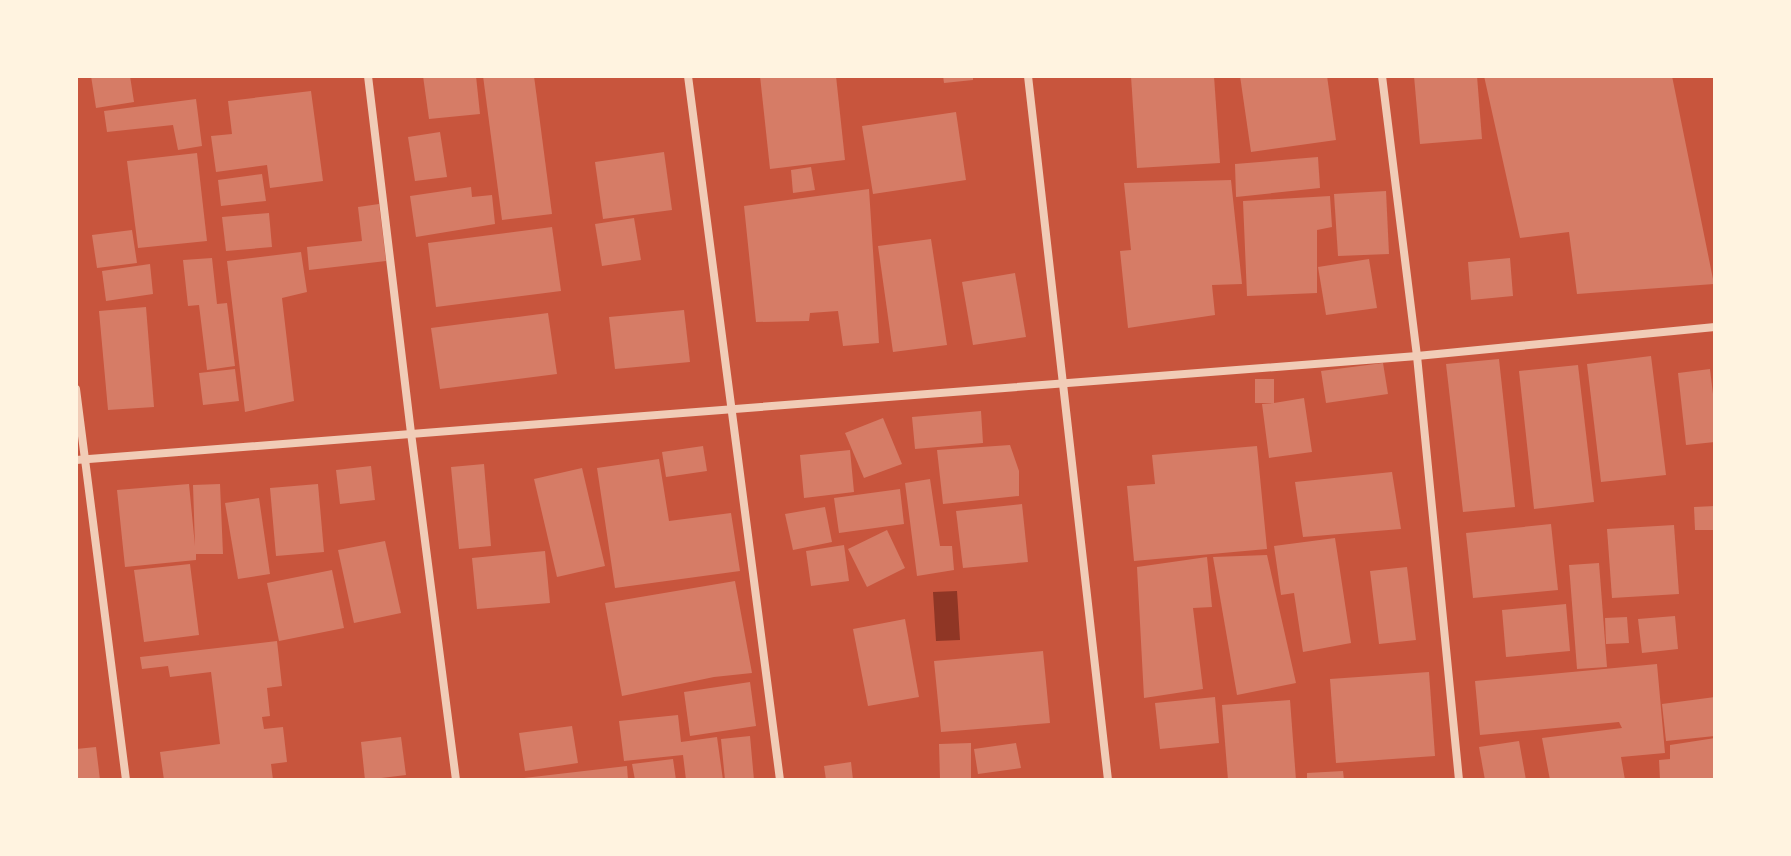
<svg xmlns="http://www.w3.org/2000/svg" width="1791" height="856" font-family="Figtree,sans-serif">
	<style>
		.water { fill: #8f3625 }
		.building { fill: #d67c66 }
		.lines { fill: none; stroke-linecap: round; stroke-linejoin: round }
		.minor { stroke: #f1ccb7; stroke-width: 8 }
	</style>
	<rect width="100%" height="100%" fill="#c8553d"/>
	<polygon class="water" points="957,591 960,640 936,641 933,592"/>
	<g class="building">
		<polygon points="91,76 130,76 134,102 96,108"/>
		<polygon points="423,76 476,76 480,114 429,119"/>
		<polygon points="483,76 534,76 552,214 502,220"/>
		<polygon points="760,76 836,76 845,160 770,169"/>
		<polygon points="943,76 973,76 973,80 944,83"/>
		<polygon points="1131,76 1214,76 1220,163 1137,168"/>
		<polygon points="1240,76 1327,76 1336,140 1251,152"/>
		<polygon points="1414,76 1477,76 1482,139 1420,144"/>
		<polygon points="1484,76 1672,76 1714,284 1577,294 1569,232 1520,238"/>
		<polygon points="311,91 323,181 270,188 267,165 216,172 211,136 232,134 228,101"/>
		<polygon points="196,99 202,146 178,150 173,125 107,132 104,111"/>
		<polygon points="956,112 966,180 873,194 862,126"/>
		<polygon points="440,132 447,177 415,181 408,137"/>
		<polygon points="664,152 672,210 603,219 595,162"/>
		<polygon points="197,153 207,241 138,248 127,161"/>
		<polygon points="1318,157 1320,188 1236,197 1235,164"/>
		<polygon points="811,167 815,190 793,193 791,170"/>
		<polygon points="262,174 266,201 221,206 218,180"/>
		<polygon points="1231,180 1242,284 1212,285 1215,315 1128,328 1120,251 1131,250 1124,183"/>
		<polygon points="471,187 472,197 492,195 495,224 416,237 410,196"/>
		<polygon points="869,189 879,343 843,346 838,311 810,313 809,321 756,322 744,206"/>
		<polygon points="1386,191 1389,254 1338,256 1334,194"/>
		<polygon points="1330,196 1332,227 1317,230 1317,293 1247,296 1243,201"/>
		<polygon points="379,204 386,261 309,270 307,247 362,241 358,207"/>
		<polygon points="269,213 272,247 226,251 222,217"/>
		<polygon points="634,218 641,260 602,266 595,224"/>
		<polygon points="552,227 561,291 436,307 428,243"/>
		<polygon points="132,230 137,263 97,268 92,235"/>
		<polygon points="931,239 947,345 893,352 878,246"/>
		<polygon points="301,252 307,292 282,298 294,401 245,412 227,261"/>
		<polygon points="212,258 217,304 227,303 235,366 207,370 199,305 188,306 183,260"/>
		<polygon points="1510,258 1513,296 1471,300 1468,262"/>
		<polygon points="1369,259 1377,308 1326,315 1318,267"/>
		<polygon points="150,264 153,294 106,301 102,271"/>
		<polygon points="1015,273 1026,337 973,345 962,282"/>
		<polygon points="146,307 154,407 108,410 99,311"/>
		<polygon points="684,310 690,362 615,369 609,317"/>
		<polygon points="548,313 557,374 440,389 431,328"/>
		<polygon points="1651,356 1666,475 1601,482 1587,364"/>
		<polygon points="1499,359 1515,507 1463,512 1446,364"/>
		<polygon points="1383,363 1388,394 1326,403 1321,371"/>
		<polygon points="1578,365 1594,502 1534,509 1519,371"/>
		<polygon points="235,369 239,401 203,405 199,373"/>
		<polygon points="1710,369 1715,411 1715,442 1686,445 1678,373"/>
		<polygon points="1255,379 1274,379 1274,403 1304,398 1312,452 1269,458 1262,404 1274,403 1255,403"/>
		<polygon points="981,411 983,443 915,449 912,417"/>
		<polygon points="883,418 902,464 864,478 845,433"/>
		<polygon points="1010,445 1019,471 1019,496 943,504 937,450"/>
		<polygon points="703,446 707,471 666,477 662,452"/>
		<polygon points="1257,446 1267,549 1134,561 1127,486 1155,484 1152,455"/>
		<polygon points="850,450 854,492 804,498 800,455"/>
		<polygon points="659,459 669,521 731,513 740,571 615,588 597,468"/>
		<polygon points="484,464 491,546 459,549 451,467"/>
		<polygon points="371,466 375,500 340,504 336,470"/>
		<polygon points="582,468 605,566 557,577 534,479"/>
		<polygon points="1392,472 1401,529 1303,537 1295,482"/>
		<polygon points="930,479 940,546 952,546 954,570 917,576 905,483"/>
		<polygon points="189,484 195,546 193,485 220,484 223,554 196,554 196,560 125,567 117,490"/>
		<polygon points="318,484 324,552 276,556 270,488"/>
		<polygon points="900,489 904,524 839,533 834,498"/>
		<polygon points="259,498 270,574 238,579 225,503"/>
		<polygon points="1022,504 1028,562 963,568 956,511"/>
		<polygon points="1715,506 1715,530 1695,530 1694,507"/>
		<polygon points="825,507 832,542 793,550 785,514"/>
		<polygon points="1551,524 1558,590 1473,598 1466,533"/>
		<polygon points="1674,525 1679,594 1612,598 1607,529"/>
		<polygon points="887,530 905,568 867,587 848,549"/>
		<polygon points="1335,538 1351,643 1303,652 1294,593 1281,595 1274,546"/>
		<polygon points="385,541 401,613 354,623 338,550"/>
		<polygon points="844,545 849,581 811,586 806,551"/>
		<polygon points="545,551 550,603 477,609 472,558"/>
		<polygon points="1267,555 1296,683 1237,695 1213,557"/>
		<polygon points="1207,557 1212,607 1193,608 1203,689 1144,698 1137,567"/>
		<polygon points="1599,563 1607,667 1577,669 1569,565"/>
		<polygon points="190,564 199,635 144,642 134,570"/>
		<polygon points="1407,567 1416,640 1379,644 1370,571"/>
		<polygon points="332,570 344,628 279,641 267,583"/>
		<polygon points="735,581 752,673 714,677 622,696 605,603"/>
		<polygon points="1566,604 1570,651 1506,657 1502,610"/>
		<polygon points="1675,616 1678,649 1642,653 1638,619"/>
		<polygon points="1627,617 1629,643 1606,644 1605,618"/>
		<polygon points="905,619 919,697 868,706 853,629"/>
		<polygon points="277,641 282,686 267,688 270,716 262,717 264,729 283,727 287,762 271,764 273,780 164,780 160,752 220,744 211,672 170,677 168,666 142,669 140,657"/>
		<polygon points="1043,651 1050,723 941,732 934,661"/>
		<polygon points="1657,664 1665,753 1621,757 1625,780 1550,780 1542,738 1622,728 1619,722 1480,735 1475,681"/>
		<polygon points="1429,672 1435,756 1336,763 1330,679"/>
		<polygon points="750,682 756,726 690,736 684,692"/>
		<polygon points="1215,697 1219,743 1160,749 1155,703"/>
		<polygon points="1715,697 1715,736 1666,741 1662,704"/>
		<polygon points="1290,700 1296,780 1228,780 1222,705"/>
		<polygon points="678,715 681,742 717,737 723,780 686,780 683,755 624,761 619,721"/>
		<polygon points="572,726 578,763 525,771 519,733"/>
		<polygon points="750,736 754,780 725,780 721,739"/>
		<polygon points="401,737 406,775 365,780 361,742"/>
		<polygon points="1715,738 1715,780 1660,780 1659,760 1670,759 1670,745"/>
		<polygon points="1519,741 1526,780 1485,780 1479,747"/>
		<polygon points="971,743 971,780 940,779 939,744"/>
		<polygon points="1016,743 1021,768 978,774 974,749"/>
		<polygon points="96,747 100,780 76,780 76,749"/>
		<polygon points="673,759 676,780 635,780 632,764"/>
		<polygon points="851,762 853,780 826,780 824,766"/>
		<polygon points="627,766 628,780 524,780 524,778"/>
		<polygon points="1343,771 1344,780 1307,780 1307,773"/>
	</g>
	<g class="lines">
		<g class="minor">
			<polyline points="368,76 411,433 456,780"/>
			<polyline points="688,76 780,780"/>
			<polyline points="1028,76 1108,780"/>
			<polyline points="1382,76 1417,356 1459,780"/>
			<polyline points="76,389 126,780"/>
			<polyline points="76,460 1417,356 1715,327"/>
		</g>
	</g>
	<rect width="1791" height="856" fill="none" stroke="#fff3e0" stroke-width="156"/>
</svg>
